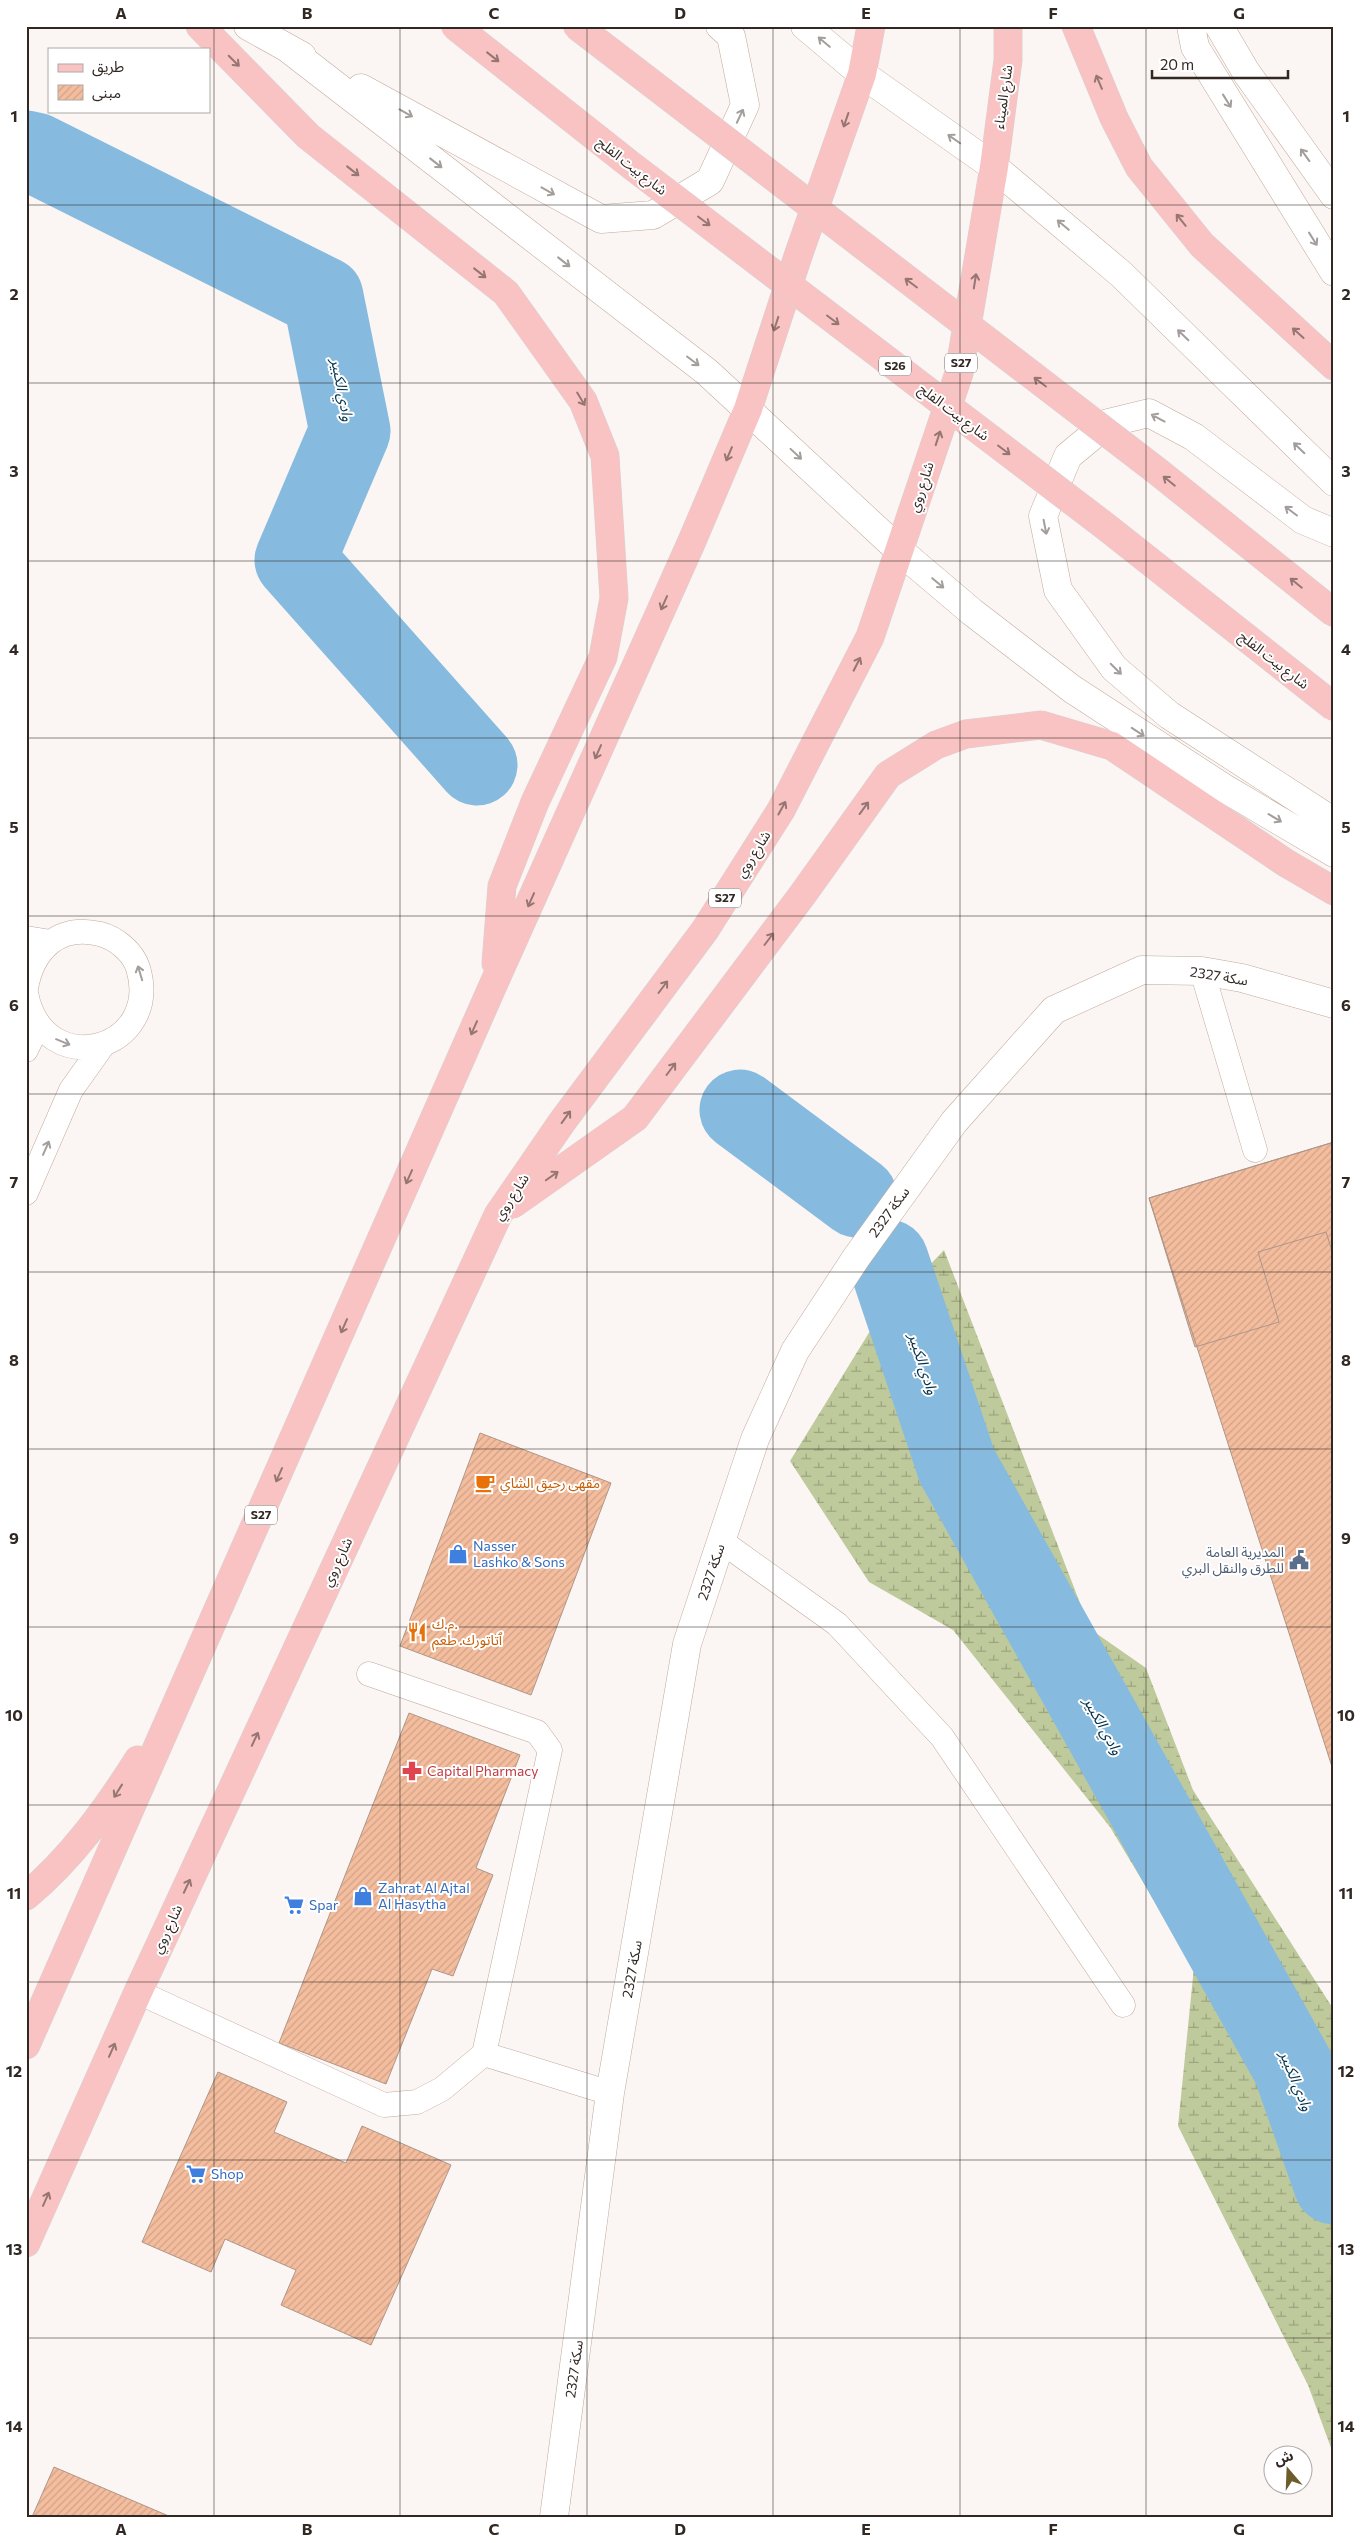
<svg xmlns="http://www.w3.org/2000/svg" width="1360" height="2543" viewBox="0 0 1360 2543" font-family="Commissioner,'Noto Sans Arabic',sans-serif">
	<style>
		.wetland { fill: url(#wetland-marsh) }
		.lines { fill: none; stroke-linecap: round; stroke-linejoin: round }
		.river { stroke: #86bbdf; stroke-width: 81 }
		.building { fill: url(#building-hatch); stroke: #ae9688 }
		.service-casing { stroke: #c3a99c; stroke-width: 25 }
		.minor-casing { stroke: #c3a99c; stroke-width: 29 }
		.tertiary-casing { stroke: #c3a99c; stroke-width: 29 }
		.primary-casing { stroke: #d6d4d3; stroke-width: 29 }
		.service { stroke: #fff; stroke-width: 24 }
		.minor { stroke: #fff; stroke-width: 28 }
		.tertiary { stroke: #fff; stroke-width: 28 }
		.primary { stroke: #f9c3c3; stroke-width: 28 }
		.primary-bridge-casing { stroke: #d6d4d3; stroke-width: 29; stroke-linecap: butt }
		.primary-bridge { stroke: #f9c3c3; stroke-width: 28 }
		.oneway { stroke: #a39e9c }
		.oneway2 { stroke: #967673 }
		.grid { fill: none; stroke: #322823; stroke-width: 1; stroke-opacity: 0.55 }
		.labels { text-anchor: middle; stroke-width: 4; stroke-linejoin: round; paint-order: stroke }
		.shield { fill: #fff; stroke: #706865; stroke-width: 1 }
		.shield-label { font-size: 12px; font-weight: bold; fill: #322823 }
		.street-label { font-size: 14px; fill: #322823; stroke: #fff }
		.food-label { font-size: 14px; fill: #c56008; stroke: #fff; text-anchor: start }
		.shop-label { font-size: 14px; fill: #366cbe; stroke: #fff; text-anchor: start }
		.service-label { font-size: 14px; fill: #4e5e75; stroke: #fff; text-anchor: end }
		.health-label { font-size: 14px; fill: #be3a42; stroke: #fff; text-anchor: start }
		.water-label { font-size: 15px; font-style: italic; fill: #05334b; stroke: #fff }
		.neatline { fill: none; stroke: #322823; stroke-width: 2 }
		.grid-label { font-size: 16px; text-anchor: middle; font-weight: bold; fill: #322823 }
	</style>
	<defs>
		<pattern id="wetland-marsh" width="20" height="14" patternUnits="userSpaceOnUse" patternTransform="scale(1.25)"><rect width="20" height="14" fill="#beca9b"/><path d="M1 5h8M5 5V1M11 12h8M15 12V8" fill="none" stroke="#9ba47e"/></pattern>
		<pattern id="building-hatch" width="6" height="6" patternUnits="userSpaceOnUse" patternTransform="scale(1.25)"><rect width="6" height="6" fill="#f4bd9e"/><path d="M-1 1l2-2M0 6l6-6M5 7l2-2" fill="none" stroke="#d2a288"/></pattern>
	</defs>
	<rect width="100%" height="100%" fill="#fbf6f3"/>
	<path class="wetland" d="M944 1250 1090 1629 1146 1668 1193 1790 1334 2010V2456L1308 2385 1178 2126 1194 1967 1110 1827 953 1630 869 1582 790 1461 875 1323Z"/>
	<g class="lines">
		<path class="river" d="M26 151 35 153 323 297 350 431 295 560 477 765
			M740 1110 857 1197
			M888 1260 957 1466 1293 2067 1334 2184"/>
	</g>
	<path class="building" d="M1334 1142V1257L1326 1232 1258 1252 1279 1322 1195 1347 1149 1198Z
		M1334 1142V1773L1149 1198Z
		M480 1433 611 1483 531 1695 400 1646Z
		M409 1713 520 1755 476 1868 493 1875 453 1976 432 1969 386 2084 279 2043Z
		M218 2072 287 2102 274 2132 346 2163 362 2126 451 2165 371 2345 281 2305 296 2270 225 2239 211 2272 142 2242Z
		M54 2467 171 2517H32Z"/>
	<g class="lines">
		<defs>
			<path id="service" d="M26 938 51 942
				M1202 971 1255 1150
				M26 988C33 949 59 924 100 934 116 938 133 952 138 968 163 1051 43 1083 26 993
				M26 1050 38 1025
				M26 1193 71 1090 103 1045
				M721 1541 837 1624 942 1737 1123 2005
				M369 1674 537 1732 550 1750 484 2054 610 2093
				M138 1992 384 2105 417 2102 442 2089 484 2054"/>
			<path id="minor" d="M1191 26 1195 47 1334 272
				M1219 26 1246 72 1334 195
				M554 2517 610 2093 687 1644 755 1439 795 1351 856 1258 954 1122 1054 1010 1142 970 1202 971 1242 978 1334 1004"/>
			<path id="tertiary" d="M248 26 302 56
				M805 26 862 74 994 167 1121 274 1334 482
				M286 47 707 372 900 551 972 612 1072 689 1224 788 1334 853
				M361 88 601 219 653 215 710 181 745 105 731 36 720 26
				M1334 533 1303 520 1194 437 1149 413 1108 423 1068 456 1043 516 1058 590 1114 668 1169 715 1334 822"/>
			<path id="primary" d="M200 26 308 136 506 293 583 401 605 456 614 598 603 657 535 802 502 886 496 963
				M1076 26 1114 118 1139 167 1202 245 1334 366
				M513 1204 635 1118 803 894 888 775 936 745 966 734 1041 725 1112 746 1286 863 1334 891
				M26 1896C71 1859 107 1809 138 1760
				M26 2045 494 983 692 541 748 409 798 256 862 74 871 26
				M26 2243 138 1992 498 1215 562 1122 705 930 781 810 870 637 959 373 994 167 1008 60V26"/>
		</defs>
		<use href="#service" class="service-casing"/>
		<use href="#minor" class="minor-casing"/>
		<use href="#tertiary" class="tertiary-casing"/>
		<use href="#primary" class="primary-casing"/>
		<use href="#service" class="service"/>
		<use href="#minor" class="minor"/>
		<use href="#tertiary" class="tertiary"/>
		<use href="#primary" class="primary"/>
		<defs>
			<path id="primary-bridge" d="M455 26 632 166 1105 526 1334 707
				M577 26 1157 471 1334 613"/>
		</defs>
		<use href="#primary-bridge" class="primary-bridge-casing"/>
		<use href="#primary-bridge" class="primary-bridge"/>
	</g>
	<defs><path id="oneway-shaft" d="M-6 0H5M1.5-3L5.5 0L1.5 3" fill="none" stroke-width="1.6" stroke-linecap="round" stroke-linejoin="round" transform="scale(1.25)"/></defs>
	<g class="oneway">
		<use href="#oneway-shaft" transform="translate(824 42) rotate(-140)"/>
		<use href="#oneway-shaft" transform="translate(1227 101) rotate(58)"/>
		<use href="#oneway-shaft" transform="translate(406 113) rotate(29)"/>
		<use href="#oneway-shaft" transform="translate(740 116) rotate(-65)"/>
		<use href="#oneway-shaft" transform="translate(954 139) rotate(-145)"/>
		<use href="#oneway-shaft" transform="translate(1305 155) rotate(-126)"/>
		<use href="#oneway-shaft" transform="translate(436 163) rotate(38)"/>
		<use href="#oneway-shaft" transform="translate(548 191) rotate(29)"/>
		<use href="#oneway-shaft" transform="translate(1063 225) rotate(-140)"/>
		<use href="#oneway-shaft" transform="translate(1313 239) rotate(58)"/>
		<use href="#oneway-shaft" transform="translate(564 262) rotate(38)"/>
		<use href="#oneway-shaft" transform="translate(1183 335) rotate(-136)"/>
		<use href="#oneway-shaft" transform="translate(693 361) rotate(37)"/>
		<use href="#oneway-shaft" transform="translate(1158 418) rotate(-152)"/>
		<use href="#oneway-shaft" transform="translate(1299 448) rotate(-136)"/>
		<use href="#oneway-shaft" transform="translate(796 454) rotate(43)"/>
		<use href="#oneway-shaft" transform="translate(1291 511) rotate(-143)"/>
		<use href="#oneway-shaft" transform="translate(1045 527) rotate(79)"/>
		<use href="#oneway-shaft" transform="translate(938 583) rotate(40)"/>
		<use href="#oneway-shaft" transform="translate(1116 669) rotate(45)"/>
		<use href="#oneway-shaft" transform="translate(1138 732) rotate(33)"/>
		<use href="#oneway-shaft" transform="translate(1275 818) rotate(31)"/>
		<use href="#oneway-shaft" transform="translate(140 973) rotate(-107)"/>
		<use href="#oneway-shaft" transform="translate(63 1042) rotate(22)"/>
		<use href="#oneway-shaft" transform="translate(46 1148) rotate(-66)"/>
	</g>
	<g class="oneway2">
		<use href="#oneway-shaft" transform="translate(493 57) rotate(38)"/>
		<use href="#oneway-shaft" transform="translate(234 61) rotate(45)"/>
		<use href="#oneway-shaft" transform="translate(1099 82) rotate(-113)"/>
		<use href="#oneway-shaft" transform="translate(846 120) rotate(109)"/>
		<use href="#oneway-shaft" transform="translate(353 171) rotate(38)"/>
		<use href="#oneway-shaft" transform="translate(1181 220) rotate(-129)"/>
		<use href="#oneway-shaft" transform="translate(704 221) rotate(37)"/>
		<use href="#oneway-shaft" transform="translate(480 273) rotate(38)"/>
		<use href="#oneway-shaft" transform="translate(975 281) rotate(-81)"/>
		<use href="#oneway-shaft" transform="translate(911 283) rotate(-143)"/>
		<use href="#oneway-shaft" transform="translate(833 320) rotate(37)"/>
		<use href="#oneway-shaft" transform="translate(776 324) rotate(108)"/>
		<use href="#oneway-shaft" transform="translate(1298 333) rotate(-138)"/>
		<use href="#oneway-shaft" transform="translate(1040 382) rotate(-143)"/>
		<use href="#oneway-shaft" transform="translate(581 399) rotate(59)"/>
		<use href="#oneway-shaft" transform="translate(938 438) rotate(-72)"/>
		<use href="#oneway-shaft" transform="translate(1004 450) rotate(37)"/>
		<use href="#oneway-shaft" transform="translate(729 454) rotate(113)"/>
		<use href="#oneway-shaft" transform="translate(1169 481) rotate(-141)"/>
		<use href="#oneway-shaft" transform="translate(1296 583) rotate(-141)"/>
		<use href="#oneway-shaft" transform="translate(664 603) rotate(114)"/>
		<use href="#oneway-shaft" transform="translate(857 664) rotate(-63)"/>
		<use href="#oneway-shaft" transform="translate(598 752) rotate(114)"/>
		<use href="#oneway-shaft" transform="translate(782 808) rotate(-61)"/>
		<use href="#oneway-shaft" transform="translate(864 808) rotate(-54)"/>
		<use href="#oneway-shaft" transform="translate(531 900) rotate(114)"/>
		<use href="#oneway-shaft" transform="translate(769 939) rotate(-53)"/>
		<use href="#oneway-shaft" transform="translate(663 987) rotate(-53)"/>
		<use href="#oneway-shaft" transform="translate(474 1028) rotate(114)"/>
		<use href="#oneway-shaft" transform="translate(671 1069) rotate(-53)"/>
		<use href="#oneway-shaft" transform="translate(566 1117) rotate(-54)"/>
		<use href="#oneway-shaft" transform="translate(552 1176) rotate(-35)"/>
		<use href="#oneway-shaft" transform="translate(409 1177) rotate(114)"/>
		<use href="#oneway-shaft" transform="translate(344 1326) rotate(114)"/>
		<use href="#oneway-shaft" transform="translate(279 1475) rotate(114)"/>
		<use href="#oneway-shaft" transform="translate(255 1739) rotate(-65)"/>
		<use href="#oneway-shaft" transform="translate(118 1791) rotate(122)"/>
		<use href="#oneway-shaft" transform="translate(187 1886) rotate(-65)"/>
		<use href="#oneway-shaft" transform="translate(112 2050) rotate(-66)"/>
		<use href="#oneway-shaft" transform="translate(46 2199) rotate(-66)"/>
	</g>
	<path class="grid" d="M214 26V2517M400 26V2517M587 26V2517M773 26V2517M960 26V2517M1146 26V2517M26 205H1334M26 383H1334M26 561H1334M26 738H1334M26 916H1334M26 1094H1334M26 1272H1334M26 1449H1334M26 1627H1334M26 1805H1334M26 1982H1334M26 2160H1334M26 2338H1334"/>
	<defs>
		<symbol id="cafe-bare" viewBox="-9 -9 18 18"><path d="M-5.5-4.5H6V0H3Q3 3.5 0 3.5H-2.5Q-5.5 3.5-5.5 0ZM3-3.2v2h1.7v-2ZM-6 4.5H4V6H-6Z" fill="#e8710a" stroke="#fff" stroke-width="2.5" paint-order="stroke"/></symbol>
		<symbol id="shop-bare" viewBox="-9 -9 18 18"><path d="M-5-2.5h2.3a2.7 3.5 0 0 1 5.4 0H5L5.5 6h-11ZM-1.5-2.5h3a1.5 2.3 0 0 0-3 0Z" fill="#3f7fe0" stroke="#fff" stroke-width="2.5" paint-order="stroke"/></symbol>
		<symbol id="civic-bare" viewBox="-9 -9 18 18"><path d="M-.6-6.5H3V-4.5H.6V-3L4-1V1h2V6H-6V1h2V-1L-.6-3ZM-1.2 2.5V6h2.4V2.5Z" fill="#5c6f8a" stroke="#fff" stroke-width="2.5" paint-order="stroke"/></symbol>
		<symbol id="restaurant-bare" viewBox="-9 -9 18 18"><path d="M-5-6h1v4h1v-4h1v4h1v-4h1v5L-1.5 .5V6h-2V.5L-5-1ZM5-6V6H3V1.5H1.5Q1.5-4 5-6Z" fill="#e8710a" stroke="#fff" stroke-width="2.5" paint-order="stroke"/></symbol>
		<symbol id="pharmacy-bare" viewBox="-9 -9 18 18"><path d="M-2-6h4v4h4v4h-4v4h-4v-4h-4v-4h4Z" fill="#e0444e" stroke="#fff" stroke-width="2.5" paint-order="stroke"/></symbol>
		<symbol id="supermarket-bare" viewBox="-9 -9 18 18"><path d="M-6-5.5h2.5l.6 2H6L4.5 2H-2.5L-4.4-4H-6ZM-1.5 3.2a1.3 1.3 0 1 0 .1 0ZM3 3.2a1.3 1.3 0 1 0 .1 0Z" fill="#3f7fe0" stroke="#fff" stroke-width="2.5" paint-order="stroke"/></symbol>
	</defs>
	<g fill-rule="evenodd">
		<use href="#cafe-bare" x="471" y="1469" width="28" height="28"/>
		<use href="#shop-bare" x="444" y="1540" width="28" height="28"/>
		<use href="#civic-bare" x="1285" y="1546" width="28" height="28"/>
		<use href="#restaurant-bare" x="403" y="1618" width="28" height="28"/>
		<use href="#pharmacy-bare" x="398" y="1757" width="28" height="28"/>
		<use href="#shop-bare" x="349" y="1882" width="28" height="28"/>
		<use href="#supermarket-bare" x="280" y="1891" width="28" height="28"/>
		<use href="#supermarket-bare" x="182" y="2160" width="28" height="28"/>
	</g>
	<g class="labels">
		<g class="shield">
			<rect x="945" y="353.5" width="32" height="19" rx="4"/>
			<rect x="879" y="356.5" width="32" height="19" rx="4"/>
			<rect x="709" y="888.5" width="32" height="19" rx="4"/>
			<rect x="245" y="1505.5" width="32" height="19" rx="4"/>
		</g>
		<g class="shield-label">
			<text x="961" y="367">S27</text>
			<text x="895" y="370">S26</text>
			<text x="725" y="902">S27</text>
			<text x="261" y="1519">S27</text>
		</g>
		<g class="street-label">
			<text transform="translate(1003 97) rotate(-82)" y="5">شارع الميناء</text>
			<text transform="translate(632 166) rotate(38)" y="5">شارع بيت الفلج</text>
			<text transform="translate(954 412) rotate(37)" y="5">شارع بيت الفلج</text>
			<text transform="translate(921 487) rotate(-72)" y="5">شارع روي</text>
			<text transform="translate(1274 660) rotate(38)" y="5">شارع بيت الفلج</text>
			<text transform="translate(753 854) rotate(-58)" y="5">شارع روي</text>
			<text transform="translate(1219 976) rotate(9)" y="5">سكة 2327</text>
			<text transform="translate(511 1197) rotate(-57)" y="5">شارع روي</text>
			<text transform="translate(889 1212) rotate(-54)" y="5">سكة 2327</text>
			<text transform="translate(337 1562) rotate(-65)" y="5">شارع روي</text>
			<text transform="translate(711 1572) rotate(-72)" y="5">سكة 2327</text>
			<text transform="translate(167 1929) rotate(-65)" y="5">شارع روي</text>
			<text transform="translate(632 1969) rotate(-80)" y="5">سكة 2327</text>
			<text transform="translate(574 2369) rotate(-82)" y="5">سكة 2327</text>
		</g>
		<g class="food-label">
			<text x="500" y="1488">مقهى رحيق الشاي</text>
			<text x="432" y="1629">م.ك.<tspan x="432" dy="16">ٱتاتورك. طعم</tspan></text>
		</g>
		<g class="shop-label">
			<text x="473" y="1551">Nasser<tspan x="473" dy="16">Lashko &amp; Sons</tspan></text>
			<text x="378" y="1893">Zahrat Al Ajtal<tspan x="378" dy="16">Al Hasytha</tspan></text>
			<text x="309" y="1910">Spar</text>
			<text x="211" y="2179">Shop</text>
		</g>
		<g class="service-label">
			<text x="1284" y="1557">المديرية العامة<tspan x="1284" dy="16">للطرق والنقل البري</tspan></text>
		</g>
		<g class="health-label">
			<text x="427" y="1776">Capital Pharmacy</text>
		</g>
		<g class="water-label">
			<text transform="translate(342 390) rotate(79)" y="5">وادي الكبير</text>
			<text transform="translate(923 1364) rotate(72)" y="5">وادي الكبير</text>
			<text transform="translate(1103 1726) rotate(61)" y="5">وادي الكبير</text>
			<text transform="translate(1296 2081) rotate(68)" y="5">وادي الكبير</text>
		</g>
	</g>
	<rect width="1360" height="2543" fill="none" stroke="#ffffff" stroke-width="55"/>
	<rect x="48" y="48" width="162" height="65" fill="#ffffff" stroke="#ada9a7"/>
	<rect x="58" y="64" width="25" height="8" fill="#f9c3c3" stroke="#ada9a7"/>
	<text x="92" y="72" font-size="15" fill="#322823">طريق</text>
	<rect x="58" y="85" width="25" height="15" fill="url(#building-hatch)" stroke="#ada9a7"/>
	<text x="92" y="98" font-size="15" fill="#322823">مبنى</text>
	<g transform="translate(1288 2470) rotate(341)"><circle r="24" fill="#ffffff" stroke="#ada9a7"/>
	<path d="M0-4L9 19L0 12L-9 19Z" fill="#6c5d2b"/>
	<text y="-8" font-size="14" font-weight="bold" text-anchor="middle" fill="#322823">ش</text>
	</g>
	<path d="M1152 70v8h136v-8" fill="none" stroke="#322823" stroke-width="2.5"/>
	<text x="1160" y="70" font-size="15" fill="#322823" stroke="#ffffff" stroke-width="4" paint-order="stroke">20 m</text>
	<rect x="28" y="28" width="1304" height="2488" class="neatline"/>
	<g class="grid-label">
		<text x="121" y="19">A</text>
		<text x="307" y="19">B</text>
		<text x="494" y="19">C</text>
		<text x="680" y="19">D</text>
		<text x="866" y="19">E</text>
		<text x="1053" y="19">F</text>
		<text x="1239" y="19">G</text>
		<text x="14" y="122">1</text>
		<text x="1346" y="122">1</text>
		<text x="14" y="300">2</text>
		<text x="1346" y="300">2</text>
		<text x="14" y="477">3</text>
		<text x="1346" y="477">3</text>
		<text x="14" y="655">4</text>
		<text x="1346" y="655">4</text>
		<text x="14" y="833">5</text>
		<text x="1346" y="833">5</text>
		<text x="14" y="1011">6</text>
		<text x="1346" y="1011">6</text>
		<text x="14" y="1188">7</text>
		<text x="1346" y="1188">7</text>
		<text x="14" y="1366">8</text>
		<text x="1346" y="1366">8</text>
		<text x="14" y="1544">9</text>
		<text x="1346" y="1544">9</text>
		<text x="14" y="1721">10</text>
		<text x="1346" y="1721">10</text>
		<text x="14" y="1899">11</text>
		<text x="1346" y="1899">11</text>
		<text x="14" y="2077">12</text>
		<text x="1346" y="2077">12</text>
		<text x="14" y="2255">13</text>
		<text x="1346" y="2255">13</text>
		<text x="14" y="2432">14</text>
		<text x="1346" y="2432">14</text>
		<text x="121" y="2535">A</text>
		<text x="307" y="2535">B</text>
		<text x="494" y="2535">C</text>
		<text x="680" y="2535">D</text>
		<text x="866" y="2535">E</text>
		<text x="1053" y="2535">F</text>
		<text x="1239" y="2535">G</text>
	</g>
</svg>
